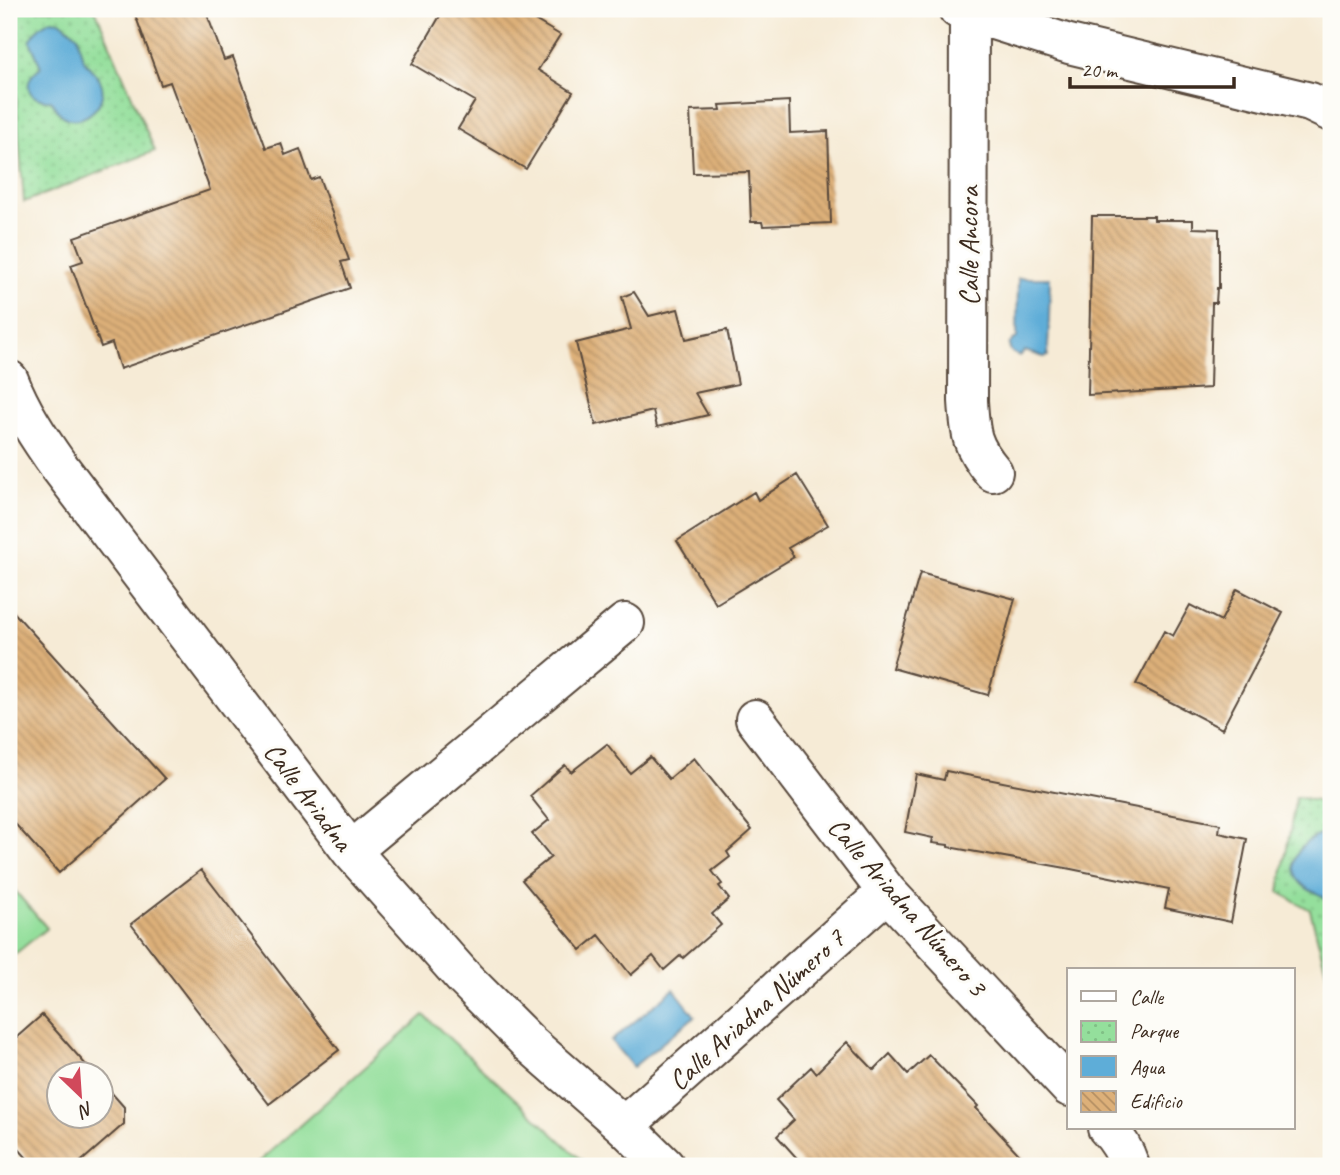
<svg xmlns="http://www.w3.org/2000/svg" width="1340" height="1175" viewBox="0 0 1340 1175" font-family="Caveat,sans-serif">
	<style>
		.park { fill: url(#park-dots); stroke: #68845d; stroke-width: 2 }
		.garden { fill: #94df9c; stroke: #68845d; stroke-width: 2 }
		.water { fill: #5eadd8; stroke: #4c6c7b; stroke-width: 2 }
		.building { fill: url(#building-back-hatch) }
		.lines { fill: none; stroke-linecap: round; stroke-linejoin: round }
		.minor-casing { stroke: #57473a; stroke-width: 42 }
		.minor { stroke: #fff; stroke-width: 38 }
		.labels { text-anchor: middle; stroke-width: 6; stroke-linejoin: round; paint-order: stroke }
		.street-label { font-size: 28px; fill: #3b2a1e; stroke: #fdfcf7 }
	</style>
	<defs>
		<pattern id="park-dots" width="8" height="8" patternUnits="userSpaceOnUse" patternTransform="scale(1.75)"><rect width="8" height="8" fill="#94df9c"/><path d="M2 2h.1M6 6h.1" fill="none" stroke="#80c086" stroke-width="1.8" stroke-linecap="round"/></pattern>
		<pattern id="building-back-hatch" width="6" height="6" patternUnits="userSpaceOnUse" patternTransform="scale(1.75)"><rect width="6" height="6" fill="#ddb079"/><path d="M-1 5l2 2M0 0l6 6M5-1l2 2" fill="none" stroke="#b48f63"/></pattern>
	</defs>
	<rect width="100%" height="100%" fill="#fdfcf7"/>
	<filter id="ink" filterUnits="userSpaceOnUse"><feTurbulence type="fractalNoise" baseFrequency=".0143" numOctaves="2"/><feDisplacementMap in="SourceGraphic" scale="14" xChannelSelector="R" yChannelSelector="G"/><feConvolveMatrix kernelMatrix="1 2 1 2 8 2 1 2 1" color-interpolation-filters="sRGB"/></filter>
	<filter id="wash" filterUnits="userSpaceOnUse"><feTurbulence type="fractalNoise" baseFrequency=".00686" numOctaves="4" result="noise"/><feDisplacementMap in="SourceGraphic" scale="28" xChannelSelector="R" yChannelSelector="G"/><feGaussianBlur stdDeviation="1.57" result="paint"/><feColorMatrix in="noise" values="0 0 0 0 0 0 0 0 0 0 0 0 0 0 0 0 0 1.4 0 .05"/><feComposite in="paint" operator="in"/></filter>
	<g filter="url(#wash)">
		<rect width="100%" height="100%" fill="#f6ebd6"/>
		<path class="park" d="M9 9H95L155 151 24 202Z
			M1296 797 1331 804V990L1310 910 1279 892Z"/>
		<path class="garden" d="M9 884 47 928 9 959Z
			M424 1015 588 1166H254Z"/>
		<path class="water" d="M52 20 60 21 78 36C79 43 80 51 83 58 89 71 106 78 102 95 100 109 84 122 70 119 60 117 55 107 51 100 27 102 20 81 41 67L30 41C37 30 39 25 52 20Z
			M1018 278H1050L1048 356 1044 357 1025 351 1020 356C1013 354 1010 352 1009 345L1013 340 1017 338Z
			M1322 834 1331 835V912C1323 886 1314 899 1300 882 1284 862 1303 840 1322 834Z
			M674 989 695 1016 633 1067 611 1041Z"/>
		<g id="blocks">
			<path class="building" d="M133 9H205L224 60 233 57 266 148 281 143 285 155 300 149 311 180 319 177 349 260 341 262 350 288 120 369 112 343 101 347 71 265 83 261 74 237 210 190 170 82 161 85Z
				M444 9H516L560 35 538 70 573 92 526 169 458 129 475 101 412 64Z
				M789 101 790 133 828 131 831 223 763 226 762 222H751L749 172 693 173 690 111 721 110 720 105Z
				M1092 216H1154V220H1193V228L1219 229V288H1217L1216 303H1212L1210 388 1088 395Z
				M634 292 649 316 678 309 686 339 727 330 738 384 695 393 708 415 657 427 653 411 596 425 576 343 631 329 622 297Z
				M797 475 828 525 788 548 794 557 716 604 677 541 754 492 758 500Z
				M920 573 1015 599 988 695 892 668Z
				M1237 589 1283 613 1222 729 1136 684 1164 631 1173 636 1190 605 1221 621Z
				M9 607 165 779 59 873 9 817Z
				M607 744 630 773 650 757 669 779 694 758 752 830 727 852 730 857 712 871 722 884 719 886 729 899 712 914 721 925 683 958 681 955 664 970 653 956 631 975 599 935 581 950 522 880 551 857 532 834 549 820 530 796 565 765 571 772Z
				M946 771 1220 824 1219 833 1247 839 1231 922 1165 908 1169 889 1066 868 948 847V845L932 843 933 838 905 832 916 774 944 780Z
				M201 870 339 1050 269 1104 131 924Z
				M42 1015 94 1074H60V1116H102V1082L124 1107V1124L76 1166H34L9 1138V1044Z
				M847 1042 874 1070 890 1054 908 1074 929 1055 978 1106 976 1108 1030 1166H804L777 1136 794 1120 776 1100 811 1067 816 1073Z"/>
		</g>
	</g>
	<g filter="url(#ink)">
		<use href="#blocks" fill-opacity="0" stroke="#57473a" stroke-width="2"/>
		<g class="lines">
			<defs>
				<path id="minor" d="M958 9 1069 44 1310 102 1331 112
					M969 9 968 401C970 434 971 446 993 472
					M9 380C21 411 39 438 58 465L351 851 465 979 530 1044 624 1126 665 1166
					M755 719 887 892 1069 1087
					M351 851 625 623
					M624 1126 887 892
					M1107 1128C1118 1139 1125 1151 1130 1166"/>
			</defs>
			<use href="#minor" class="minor-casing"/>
			<use href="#minor" class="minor"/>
		</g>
	</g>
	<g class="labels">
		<g class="street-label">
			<text transform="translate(968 246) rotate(-90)" y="10">Calle Ancora</text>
			<text transform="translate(309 796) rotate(53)" y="10">Calle Ariadna</text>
			<text transform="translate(908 906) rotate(49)" y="10">Calle Ariadna Número 3</text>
			<text transform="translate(756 1009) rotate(-42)" y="10">Calle Ariadna Número 7</text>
		</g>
	</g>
	<rect width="1340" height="1175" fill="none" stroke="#fdfcf7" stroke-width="35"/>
	<rect x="1067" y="968" width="228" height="161" fill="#fdfcf7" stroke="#afa8a0" stroke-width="2"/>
	<rect x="1081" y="991" width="35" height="10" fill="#ffffff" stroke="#afa8a0" stroke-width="2"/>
	<text x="1130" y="1004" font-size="21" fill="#3b2a1e">Calle</text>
	<rect x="1081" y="1021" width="35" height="21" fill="url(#park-dots)" stroke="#afa8a0" stroke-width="2"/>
	<text x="1130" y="1038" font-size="21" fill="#3b2a1e">Parque</text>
	<rect x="1081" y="1056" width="35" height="21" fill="#5eadd8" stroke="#afa8a0" stroke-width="2"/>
	<text x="1130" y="1074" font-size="21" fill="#3b2a1e">Agua</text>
	<rect x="1081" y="1091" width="35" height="21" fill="url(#building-back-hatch)" stroke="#afa8a0" stroke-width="2"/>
	<text x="1130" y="1108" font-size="21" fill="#3b2a1e">Edificio</text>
	<g transform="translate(80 1095) rotate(155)"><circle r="33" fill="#fdfcf7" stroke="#afa8a0" stroke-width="2"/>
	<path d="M0-5L12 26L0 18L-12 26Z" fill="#d1495b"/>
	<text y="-10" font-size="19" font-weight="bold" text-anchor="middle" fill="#3b2a1e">N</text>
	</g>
	<path d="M1070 77v10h164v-10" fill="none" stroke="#3b2a1e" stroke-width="3.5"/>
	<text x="1081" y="77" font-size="21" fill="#3b2a1e" stroke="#fdfcf7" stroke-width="5" paint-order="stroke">20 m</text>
</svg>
